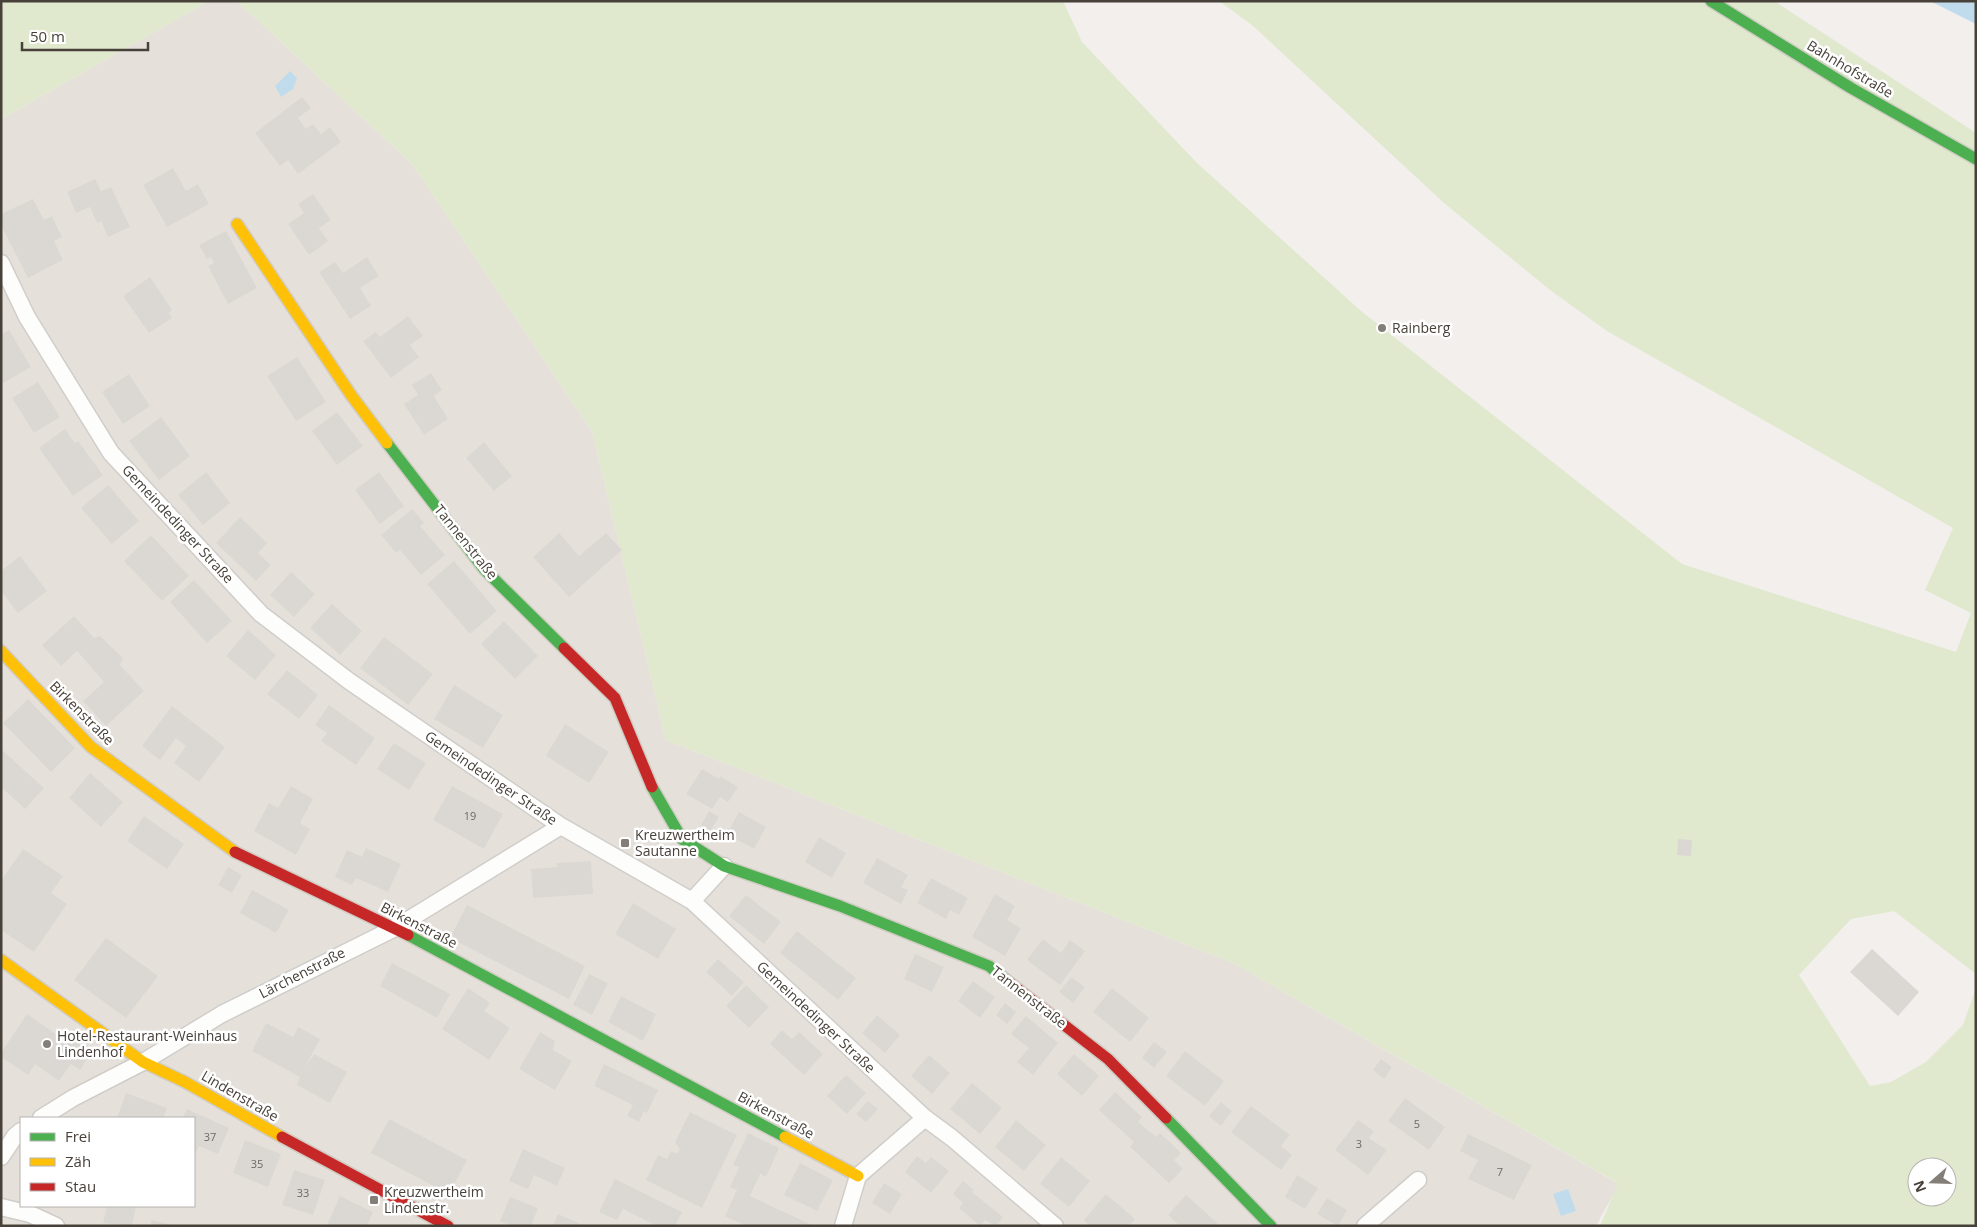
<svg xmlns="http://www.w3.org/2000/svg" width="1977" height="1227" viewBox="0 0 1977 1227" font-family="'Open Sans',sans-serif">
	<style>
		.residential { fill: #e5e1da; fill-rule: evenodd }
		.green { fill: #e0e9ce; fill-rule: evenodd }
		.water { fill: #c0dbeb }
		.building { fill: #dbd8d4 }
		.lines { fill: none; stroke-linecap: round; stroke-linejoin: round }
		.street-casing { stroke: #d0cdca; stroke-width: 19 }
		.fast-casing { stroke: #d0ccc4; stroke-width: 14 }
		.slow-casing { stroke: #d0ccc4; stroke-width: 14 }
		.jam-casing { stroke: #d0ccc4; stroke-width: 14 }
		.street { stroke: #fdfdfc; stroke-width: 16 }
		.fast { stroke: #4caf50; stroke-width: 11 }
		.slow { stroke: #ffc107; stroke-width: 11 }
		.jam { stroke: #c62828; stroke-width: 11 }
		.poi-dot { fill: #837e78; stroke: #fff; stroke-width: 2 }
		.labels { text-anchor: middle; stroke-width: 5; stroke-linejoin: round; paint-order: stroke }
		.number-label { font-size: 11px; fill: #6d6860 }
		.street-label { font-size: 14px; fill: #474139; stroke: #fff }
		.poi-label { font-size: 14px; fill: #474139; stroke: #fff; text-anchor: start }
	</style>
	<rect width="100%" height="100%" fill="#f2efec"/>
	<path class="residential" d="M209 1H237L412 164 592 431 666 740 1233 963 1619 1184 1596 1226H1V119ZM21 1118H194V1206H21Z"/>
	<path class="green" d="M1 1H209L1 119Z
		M237 1H1063L1082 42 1197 163 1361 311 1682 564 1956 652 1971 613 1925 590 1953 528 1607 331 1550 290 1444 203 1252 25 1219 1H1774L1976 133V974L1894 911 1851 919 1799 975 1870 1086 1891 1082 1926 1062 1963 1025 1976 988V1226H1600L1618 1183 1233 963 666 740 592 431 412 164ZM1917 1167H1947V1197H1917Z"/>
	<path class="water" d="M1930 1H1976V24Z
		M290 71 297 78 293 89 281 97 275 86Z
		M1568 1189 1576 1211 1561 1216 1553 1194Z"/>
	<path class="building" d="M302 97 311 108 298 118 306 129 313 124 321 134 330 127 341 142 298 174 288 160 280 166 255 133Z
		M173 168 186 191 198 184 209 204 167 227 143 185Z
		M95 179 101 191 111 187 130 227 108 237 101 221 97 223 90 207 76 213 67 192Z
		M313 194 331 220 319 228 328 241 309 255 288 224 304 213 298 204Z
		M33 199 44 220 52 216 62 237 54 241 63 260 28 278 1 225V214Z
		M226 231 257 288 228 304 208 266 214 263 211 257 207 259 199 245Z
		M367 257 379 276 360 288 371 306 350 319 319 272 335 262 343 273Z
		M150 277 172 310 169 313 172 318 149 333 123 296Z
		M408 316 423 336 410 345 419 357 391 378 363 341 376 332 380 337Z
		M9 330 31 367 3 383 1 380V335Z
		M297 357 326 402 296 421 267 376Z
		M431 373 442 390 434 396 448 419 424 435 404 404 418 395 412 385Z
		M129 374 150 406 123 424 102 392Z
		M38 382 60 417 34 433 12 398Z
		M337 412 363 446 337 465 312 431Z
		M161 417 190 456 159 480 129 441Z
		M65 429 75 443 78 441 103 475 73 496 39 448Z
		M484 442 512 476 494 491 466 458Z
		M206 472 230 503 203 525 178 495Z
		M379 472 404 506 380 524 355 490Z
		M108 485 139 521 112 544 81 508Z
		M412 509 424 523 420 526 445 555 421 575 400 550 396 553 381 535Z
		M240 517 267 543 258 553 271 565 256 581 216 543Z
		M559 533 579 556 606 533 622 550 569 597 533 557Z
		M151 535 189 576 162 601 124 561Z
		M20 556 47 591 18 613 1 591V571Z
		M454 561 497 611 470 634 427 584Z
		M291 572 315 594 294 617 270 595Z
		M194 580 232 621 207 643 170 602Z
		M332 604 362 631 340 655 310 628Z
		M74 616 94 638 100 636 123 658 120 665 144 691 106 726 83 701 104 682 77 651 61 666 42 645Z
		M504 621 538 656 515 679 481 644Z
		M248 630 276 655 255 680 226 656Z
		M384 637 433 674 408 705 360 668Z
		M287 670 318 695 299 719 267 694Z
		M454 685 503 715 483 748 434 719Z
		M28 699 75 748 51 772 3 723Z
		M329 705 375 738 356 765 321 741 327 733 315 725Z
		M172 706 225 747 199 782 174 763 186 746 176 738 160 760 142 746Z
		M565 724 609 752 589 783 546 756Z
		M394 743 426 763 409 790 377 769Z
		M1 749 44 788 25 809 1 787Z
		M702 769 719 779 720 776 738 787 728 802 720 797 712 809 686 794Z
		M90 773 123 802 101 827 69 798Z
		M291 786 313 799 300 823 310 829 296 855 254 831 269 803 278 808Z
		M452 786 503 814 484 849 433 820Z
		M709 811 719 817 710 831 701 825Z
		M739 812 766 827 754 849 727 834Z
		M144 816 184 844 167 869 127 841Z
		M819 837 846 853 832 878 805 862Z
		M1678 839 1692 840 1691 856 1677 855Z
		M366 848 401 864 388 892 356 878 352 885 335 877 347 850 362 857Z
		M23 849 63 876 51 893 67 904 34 952 1 930V881Z
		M877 858 908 875 901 887 908 890 901 904 863 883Z
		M591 861 593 894 533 898 531 869 557 867V863Z
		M228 867 242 875 232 893 218 885Z
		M931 878 968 898 959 915 950 910 946 919 917 903Z
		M252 890 289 910 276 933 240 913Z
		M995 894 1015 906 1007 920 1021 928 1005 956 972 937Z
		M746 895 781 922 764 944 729 916Z
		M633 903 676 929 658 959 615 934Z
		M467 905 585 966 569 999 450 938Z
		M797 931 856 978 838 1000 780 953Z
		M106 938 158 976 126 1018 74 980Z
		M1043 939 1061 953 1070 940 1085 951 1060 985 1027 960Z
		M1872 949 1919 992 1898 1016 1850 972Z
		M915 954 944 967 932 992 904 979Z
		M718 959 744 982 732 996 706 972Z
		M392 963 450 994 437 1018 380 986Z
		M589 974 608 983 592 1015 573 1005Z
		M1071 977 1085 987 1073 1003 1059 992Z
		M973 981 995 997 980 1018 958 1001Z
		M746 985 769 1007 749 1028 726 1006Z
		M468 988 490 1003 484 1011 510 1028 489 1060 442 1029Z
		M1112 988 1149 1018 1130 1042 1093 1012Z
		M621 996 656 1014 643 1041 608 1022Z
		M1005 1003 1016 1012 1007 1024 996 1015Z
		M27 1014 63 1039 68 1032 93 1049 80 1070 71 1064 59 1081 35 1064 28 1075 1 1057V1053Z
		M877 1015 900 1035 885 1053 862 1033Z
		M1026 1016 1058 1043 1033 1075 1017 1062 1029 1048 1011 1034Z
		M266 1023 293 1037 298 1027 320 1039 305 1067 314 1054 347 1072 330 1103 297 1085 300 1077 252 1051Z
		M782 1030 792 1039 799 1032 823 1054 804 1075 770 1044Z
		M540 1032 555 1041 553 1050 572 1061 555 1090 519 1069Z
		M1154 1042 1167 1052 1154 1068 1142 1058Z
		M1185 1051 1224 1081 1205 1106 1166 1076Z
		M1074 1054 1099 1076 1082 1096 1057 1074Z
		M929 1055 950 1073 932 1094 911 1076Z
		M1381 1059 1392 1067 1384 1079 1373 1070Z
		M604 1064 658 1090 647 1113 644 1111 639 1122 627 1116 633 1105 594 1086Z
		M846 1075 866 1093 847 1114 827 1096Z
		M972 1083 1002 1108 980 1134 950 1109Z
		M1115 1092 1142 1117 1138 1122 1156 1137 1160 1133 1181 1153 1174 1160 1183 1169 1169 1183 1130 1147 1134 1142 1099 1110Z
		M126 1093 167 1108 163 1118H117Z
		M1405 1098 1445 1127 1429 1150 1388 1121Z
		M868 1101 878 1109 866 1122 856 1114Z
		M1221 1102 1232 1111 1221 1126 1209 1116Z
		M1251 1106 1290 1135 1281 1146 1292 1155 1281 1170 1231 1132Z
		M187 1109 229 1128 218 1154 199 1146 196 1153 194 1152V1118H182Z
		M690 1112 737 1135 702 1208 646 1180 658 1155 667 1159 671 1151 677 1154 680 1149 675 1142Z
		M389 1119 467 1160 449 1194 371 1153Z
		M1016 1120 1046 1145 1024 1171 995 1147Z
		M1358 1120 1374 1131 1369 1138 1387 1150 1368 1175 1335 1150Z
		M748 1133 779 1148 766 1177 760 1174 750 1196 814 1226H746L725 1216 737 1190 730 1187 739 1167 733 1165Z
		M1468 1134 1532 1165 1514 1200 1468 1179 1478 1160 1460 1151Z
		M245 1140 281 1154 268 1187 233 1173Z
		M523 1149 565 1168 557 1186 534 1175 528 1189 509 1181Z
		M917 1156 926 1163 931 1157 949 1171 931 1193 905 1172Z
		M1061 1157 1090 1181 1069 1207 1040 1184Z
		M800 1163 833 1180 817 1211 784 1195Z
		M294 1170 325 1180 313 1215 282 1205Z
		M1297 1175 1318 1188 1305 1209 1285 1197Z
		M615 1179 682 1212 675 1226H657L623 1209 617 1220 599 1212Z
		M963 1181 974 1190 972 1192 1003 1217 996 1226 985 1220 980 1226 959 1208 963 1203 953 1194Z
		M884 1183 902 1194 890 1214 872 1203Z
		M1106 1194 1135 1219 1129 1226H1090L1084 1220Z
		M1186 1195 1214 1220 1220 1226H1180L1168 1215Z
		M340 1196 373 1212 367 1226 327 1225Z
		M510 1197 538 1208 531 1226H511L500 1221Z
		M1327 1198 1347 1210 1338 1226 1317 1214Z
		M107 1206H136L132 1226 103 1223Z
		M558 1214 585 1226H553Z
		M152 1220 172 1225V1226H150Z"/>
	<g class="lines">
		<defs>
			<path id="street" d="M1 263 27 317 111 453 261 614 349 681 561 826 692 901 925 1118 952 1138 1055 1226
				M692 901 724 866
				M41 1118 73 1098 143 1062 222 1014 395 928 561 826
				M1 1157 15 1136 21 1131
				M1 1207 30 1214 56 1226
				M843 1226 858 1176 925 1118
				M1365 1226 1418 1180"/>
			<path id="fast" d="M1711 1 1851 88 1976 159
				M387 443 484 569 564 648
				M652 787 682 839 724 866 840 906 989 966 1010 983
				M408 935 785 1137
				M1166 1118 1271 1226"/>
			<path id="slow" d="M237 224 351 395 387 443
				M1 651 91 747 235 852
				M1 960 143 1062 185 1082 282 1137
				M785 1137 858 1176"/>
			<path id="jam" d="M564 648 615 698 652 787
				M235 852 408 935
				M1010 983 1108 1059 1166 1118
				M282 1137 448 1226"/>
		</defs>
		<use href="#street" class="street-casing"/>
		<use href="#fast" class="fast-casing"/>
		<use href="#slow" class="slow-casing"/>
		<use href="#jam" class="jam-casing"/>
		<use href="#street" class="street"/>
		<use href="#fast" class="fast"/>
		<use href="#slow" class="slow"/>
		<use href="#jam" class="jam"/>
	</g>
	<g class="poi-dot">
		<circle cx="1382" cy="328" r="5"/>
		<rect x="620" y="838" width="10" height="10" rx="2.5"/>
		<circle cx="47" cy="1044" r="5"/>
		<rect x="369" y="1195" width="10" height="10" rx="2.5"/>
	</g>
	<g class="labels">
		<g class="number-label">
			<text x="470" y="820">19</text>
			<text x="1417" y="1128">5</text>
			<text x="210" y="1141">37</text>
			<text x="1359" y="1148">3</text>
			<text x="257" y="1168">35</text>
			<text x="1500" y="1176">7</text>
			<text x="303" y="1197">33</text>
		</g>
		<g class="street-label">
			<text transform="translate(1850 69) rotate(31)" y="5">Bahnhofstraße</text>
			<text transform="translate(178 524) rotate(47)" y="5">Gemeindedinger Straße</text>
			<text transform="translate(466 542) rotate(51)" y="5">Tannenstraße</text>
			<text transform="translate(82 713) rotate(45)" y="5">Birkenstraße</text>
			<text transform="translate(491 778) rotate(34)" y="5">Gemeindedinger Straße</text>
			<text transform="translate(419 925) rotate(27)" y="5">Birkenstraße</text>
			<text transform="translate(302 973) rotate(-27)" y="5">Lärchenstraße</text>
			<text transform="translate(1029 997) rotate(38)" y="5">Tannenstraße</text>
			<text transform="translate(816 1017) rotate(43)" y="5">Gemeindedinger Straße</text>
			<text transform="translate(240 1096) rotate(30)" y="5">Lindenstraße</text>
			<text transform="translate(776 1115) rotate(28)" y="5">Birkenstraße</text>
		</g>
		<g class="poi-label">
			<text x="1392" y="333">Rainberg</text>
			<text x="635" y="840">Kreuzwertheim<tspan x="635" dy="16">Sautanne</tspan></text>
			<text x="57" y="1041">Hotel-Restaurant-Weinhaus<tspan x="57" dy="16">Lindenhof</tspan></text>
			<text x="384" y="1197">Kreuzwertheim<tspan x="384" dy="16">Lindenstr.</tspan></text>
		</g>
	</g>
	<rect width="1977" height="1227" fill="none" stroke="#474139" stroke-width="5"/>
	<rect x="20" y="1117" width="175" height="90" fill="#ffffff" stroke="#b5b3b0"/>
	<rect x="30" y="1133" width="25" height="8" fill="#4caf50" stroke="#b5b3b0"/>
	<text x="65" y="1142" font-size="15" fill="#474139">Frei</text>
	<rect x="30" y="1158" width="25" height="8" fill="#ffc107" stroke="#b5b3b0"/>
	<text x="65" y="1167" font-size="15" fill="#474139">Zäh</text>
	<rect x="30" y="1183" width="25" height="8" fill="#c62828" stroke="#b5b3b0"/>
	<text x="65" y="1192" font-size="15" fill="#474139">Stau</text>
	<g transform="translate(1932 1182) rotate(250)"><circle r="24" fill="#ffffff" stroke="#b5b3b0"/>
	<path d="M0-4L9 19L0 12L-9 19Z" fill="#837e78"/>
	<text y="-8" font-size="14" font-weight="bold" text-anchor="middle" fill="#474139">N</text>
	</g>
	<path d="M22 42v8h126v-8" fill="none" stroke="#474139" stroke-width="2.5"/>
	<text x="30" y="42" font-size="15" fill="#474139" stroke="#ffffff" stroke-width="4" paint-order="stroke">50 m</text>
</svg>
